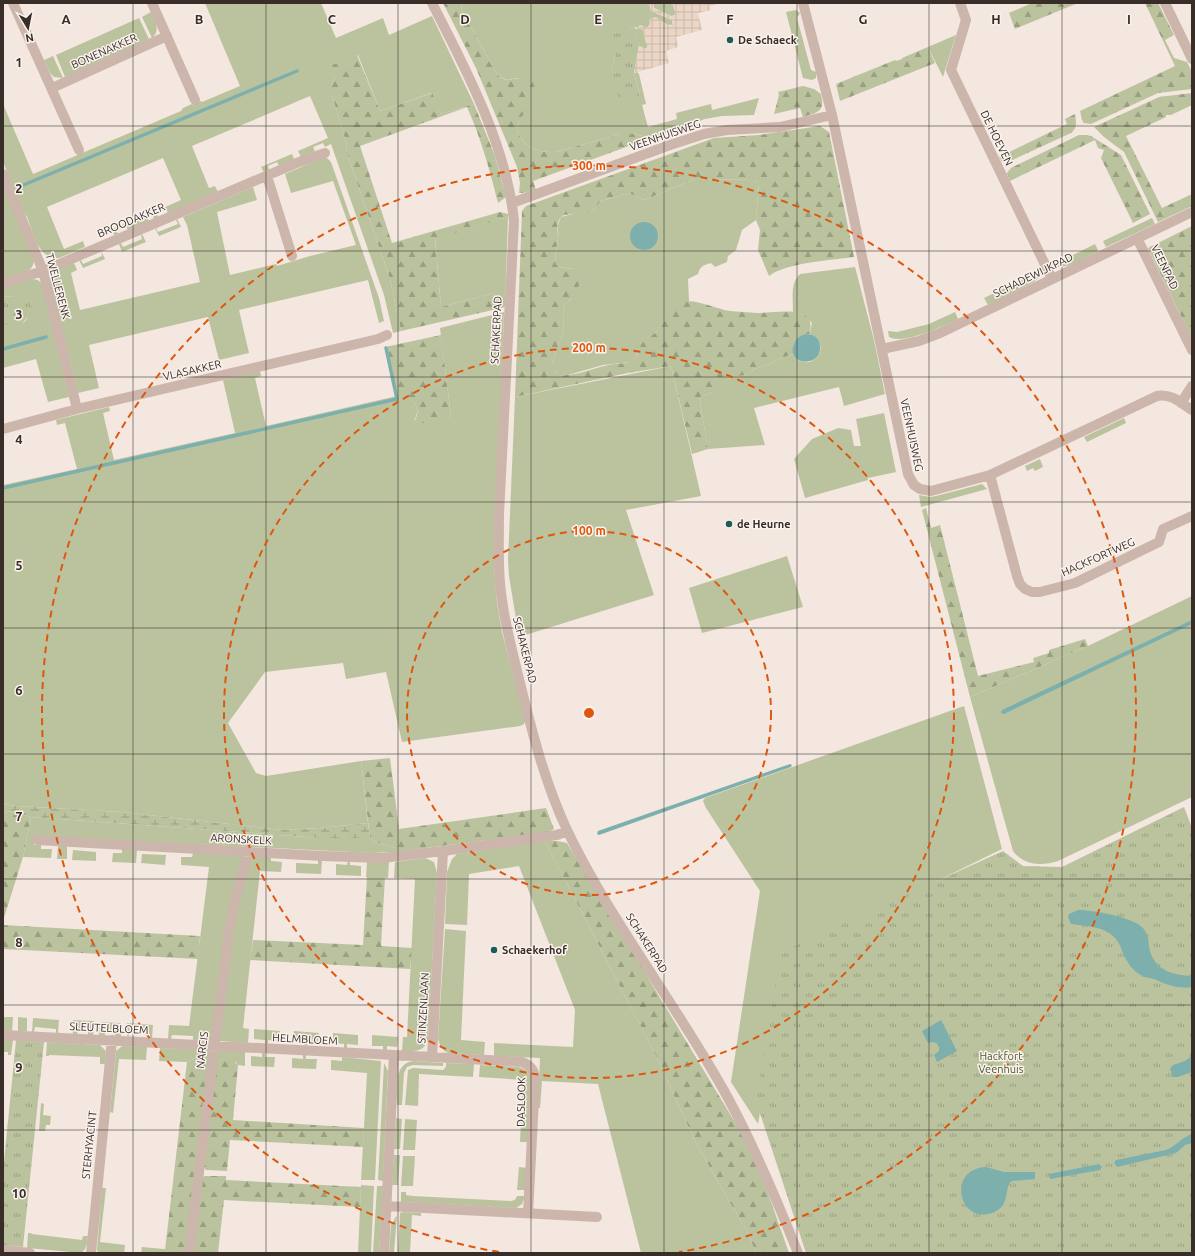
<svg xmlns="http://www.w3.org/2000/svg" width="1195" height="1256" viewBox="0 0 1195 1256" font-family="Ubuntu,sans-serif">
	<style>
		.green { fill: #bbc39e; fill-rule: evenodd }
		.forest { fill: url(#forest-firs) }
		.wetland { fill: url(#wetland-marsh) }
		.park { fill: url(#park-tufts) }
		.plaza { fill: url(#plaza-grid) }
		.water { fill: #7db0ac }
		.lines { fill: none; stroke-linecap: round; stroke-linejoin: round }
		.stream { stroke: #7db0ac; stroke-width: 3.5 }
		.minor { stroke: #ccb5aa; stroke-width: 10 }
		.grid { fill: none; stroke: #392d2a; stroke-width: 1; stroke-opacity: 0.55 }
		.ring { fill: none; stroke: #df570e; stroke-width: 2; stroke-dasharray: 7 5 }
		.poi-dot { fill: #1f5b57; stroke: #faf2ec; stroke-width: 1.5 }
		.labels { text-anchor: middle; stroke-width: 3; stroke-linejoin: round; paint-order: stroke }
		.poi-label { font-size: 11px; font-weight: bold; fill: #392d2a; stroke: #faf2ec; text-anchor: start }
		.street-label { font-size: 11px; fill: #392d2a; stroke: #faf2ec }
		.park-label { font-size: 11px; fill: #4e582d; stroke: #faf2ec }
		.grid-label { font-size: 13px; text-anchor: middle; font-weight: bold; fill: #392d2a; stroke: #faf2ec; stroke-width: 3; stroke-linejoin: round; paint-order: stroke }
		.centre { fill: #df570e; stroke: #faf2ec; stroke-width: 2 }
		.ring-label { font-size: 12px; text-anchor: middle; font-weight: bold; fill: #df570e; stroke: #faf2ec; stroke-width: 3; stroke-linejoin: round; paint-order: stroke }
	</style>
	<defs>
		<pattern id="forest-firs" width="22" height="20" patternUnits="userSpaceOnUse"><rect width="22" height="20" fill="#bbc39e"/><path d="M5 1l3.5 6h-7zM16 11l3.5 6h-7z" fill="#999f81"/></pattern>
		<pattern id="wetland-marsh" width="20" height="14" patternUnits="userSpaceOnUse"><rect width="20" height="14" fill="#bbc39e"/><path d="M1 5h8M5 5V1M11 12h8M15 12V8" fill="none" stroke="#999f81"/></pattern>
		<pattern id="park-tufts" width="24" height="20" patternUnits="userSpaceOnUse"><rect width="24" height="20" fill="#bbc39e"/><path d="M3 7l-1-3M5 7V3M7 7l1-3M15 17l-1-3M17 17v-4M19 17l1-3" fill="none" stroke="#999f81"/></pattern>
		<pattern id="plaza-grid" width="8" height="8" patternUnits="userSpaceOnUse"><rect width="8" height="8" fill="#ebd6c6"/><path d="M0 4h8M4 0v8" fill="none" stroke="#cab8aa"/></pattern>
	</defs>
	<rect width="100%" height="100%" fill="#f3e7df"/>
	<path class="green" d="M205 3H321L336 38 383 18 389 35 432 16 474 104 441 114 431 93 380 111 358 55 335 76 332 86V95L346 142 347 153 390 279 401 331 393 333 384 295 331 144 325 147 323 143 313 147 315 151 301 157 298 151 328 138 310 96 192 146 209 188 215 186 218 192 168 213 166 209 157 213 158 217 154 219 152 213 181 200 163 158 47 207 64 249 83 241 85 247 59 258C38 260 33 232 27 217L24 213 3 162V104L33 174 181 111 183 108 192 104 193 105 201 101 202 102 240 86Z
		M461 3H649L651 11 672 20 673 25 650 24 647 28 640 25 638 28 635 27 629 28 615 56 611 70 640 96 634 73 637 72 639 74 646 104 642 105 648 127 677 119 676 113 711 104 712 110 759 98 754 115 722 116 705 119 648 139 643 136 633 134H621L556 152C538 153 522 148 517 128L521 116 532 99 519 78 507 80 498 76 462 11Z
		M653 3H669L673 5 676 15 671 16 654 8Z
		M796 10 800 13 797 18 811 70 816 72V78L812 80 803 78 786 12Z
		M151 12C155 22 161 30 152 38L142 17Z
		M139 18 149 39 65 77 56 55Z
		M640 28 643 30 646 43 648 44 646 49 639 46 635 29Z
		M956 35 943 77 928 47Z
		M53 56 63 78 54 77 50 73 44 60Z
		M292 154 294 159 279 166 277 162 268 166 269 170 264 172 261 167Z
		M322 158H327L331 162 379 298 384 321 379 323 368 280 239 310 249 353 219 360 208 317 89 345 99 388 78 393 50 281C52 269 64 267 74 263L77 270 71 273 80 310 200 282 187 225 183 217 253 187 257 200 217 212 230 275 276 264 277 266 310 256 356 245 333 181 291 193 285 174Z
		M695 179 754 180 759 183 756 220 742 230 736 250 728 256 727 262 715 267 711 263C704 265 700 266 698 274L688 279 689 301 681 303 675 308 657 331 642 344 636 357 631 362 603 365 568 375H559L553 370 552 364 564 329 563 310 565 304 573 298V269L560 267 556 264C554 255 557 248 558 239 559 229 556 227 561 217L577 213 591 212 601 201 629 193 644 200ZM658 233C658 245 650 252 638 249Z
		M3 185 34 259C34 275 15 276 3 279Z
		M146 215 149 221 128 230 126 226 116 230 118 234 114 235 112 229Z
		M508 217 505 307 497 309 494 293 441 307 435 238Z
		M1152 218 1155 224 1106 247 1103 241Z
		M177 219 181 227 159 236 155 228H156L158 232 178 224 176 220Z
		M142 234 146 242 122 252 119 244 121 243 123 247 142 239 141 235Z
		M1095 244 1098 250 1097 252C1086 257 1065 272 1053 265Z
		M101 251 105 259 83 268 79 260H81L83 264 102 256Z
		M855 267 874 340 885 394 844 406 839 387 754 408 765 445 708 449 700 403 701 397 711 393 728 379 748 374 754 369 770 364 779 359 793 354C796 362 808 365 815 359 825 352 820 337 810 334L812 323 802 314 793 312C793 299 790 283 800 274Z
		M1040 271 1039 277 1034 282 988 305 984 298Z
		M33 279 38 280 42 284 69 397 48 402 36 359 3 368V324C12 328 25 326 28 316 30 312 29 306 29 302L23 303 13 296 3 297V286Z
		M504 312 494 567 497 603 502 632 523 712 526 719 524 724 520 726 402 742 386 672 346 679 343 663 265 672 228 723 256 773 266 776 361 761 368 823 319 828 282 830 122 812 16 806 3 804V485L77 469 65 423 57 425 56 420 109 407 110 411 103 413 114 460 235 433 223 380 260 371 261 376 255 378 266 426 397 396H409C417 406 420 409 414 421L451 416 440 328Z
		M955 312 958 319C944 326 903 345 889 337L888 331 897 332 929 324Z
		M671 366 701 496 626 510 654 595 519 637 509 576 508 560 515 397Z
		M884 413 896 472 868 478V480L805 498 794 459 812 439 838 428 851 430 854 446H861L856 419Z
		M1124 418 1126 423 1087 442 1084 437Z
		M1040 459 1043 467 1035 471 1033 468 1027 471 1025 466Z
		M982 484 987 489 921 507 919 495 930 497 936 496Z
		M787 556 803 607 702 633 689 588Z
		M1192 596V797L1058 861C1042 866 1024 866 1013 851L970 697 1088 646Z
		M964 706 1002 849 787 955 758 1124 731 1082 760 891 706 808 703 801 705 798Z
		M31 817 320 838H370L373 841 395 848V852L371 853 35 836 34 845H41V849H52L51 858 23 857Z
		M545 841 656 1056 695 1141 725 1194 747 1231 756 1253H641L598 1084 542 1081 540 1108H538L540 1058 494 1056V1043L573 1047 575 1010 519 866 469 874 467 925 445 924 447 872 452 859 457 854Z
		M58 846H67V859H57Z
		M122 849 137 850 136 863 112 862 113 853H122Z
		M73 850 96 852V861L72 860Z
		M193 853 244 856 212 1041 193 1040V1036L172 1035 171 1039H168L169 1025 189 1026 209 867 181 865V857H192Z
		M142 854 166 855 165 865 141 863Z
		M250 856 271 857V861L282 862 281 872 260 871 243 1028 249 1029 248 1043 218 1041 232 930Z
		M425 858 434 862 437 873 428 1040C423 1053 414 1051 402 1051L403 1037H407L415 879 394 878 395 862Z
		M318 860H322L321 874 296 873V863L318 864Z
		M348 861H350V865L361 866V876L336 875V864L347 865Z
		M367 862H389L388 878 366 877Z
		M445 929 466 931 461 1040 485 1042 484 1055 449 1053C442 1051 440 1046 438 1039Z
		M3 1017H13L12 1031 3 1030Z
		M18 1017 27 1018V1031H18Z
		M33 1018 59 1020 58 1033H56V1029L35 1027 34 1032H32Z
		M73 1020 94 1021 93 1035H88V1031L78 1030 77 1034H73Z
		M100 1022 121 1023V1036H115V1032H105V1036L99 1035Z
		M127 1023 153 1025 152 1038H150V1034L129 1033V1037L127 1036Z
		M254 1029 280 1031 279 1041 268 1040V1044L265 1043V1040L254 1039Z
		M294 1031 319 1033 318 1043 307 1042V1046L304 1045V1042H293Z
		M333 1033 358 1035V1045L347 1044V1048H344V1044L333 1043Z
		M372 1035 398 1037 397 1047 387 1046V1050H383V1046H372Z
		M3 1040H13L11 1055H8V1052H3Z
		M47 1042 100 1045 106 1051 105 1064H100V1057L49 1055V1056H46Z
		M123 1046 147 1047 146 1060 119 1059 113 1113 110 1112 116 1051 121 1047Z
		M160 1048 211 1050 187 1062 159 1061Z
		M217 1051 245 1052V1066L238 1065 236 1062 222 1059 215 1065Z
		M262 1053H265V1057H275L274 1067 251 1066V1056L262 1057Z
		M303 1055H306V1059H317L316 1069 292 1068V1058L303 1059Z
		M342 1057 381 1061 375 1180H361L367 1073 331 1070V1060L342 1061Z
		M414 1061 443 1063V1066L413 1065 407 1067 404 1073 402 1105H397C397 1089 393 1063 414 1061Z
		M384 1063 388 1071 383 1181 378 1180Z
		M446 1063 474 1064 473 1077 419 1074 418 1106 405 1105 408 1070 413 1068 443 1070 446 1067Z
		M480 1065 518 1067C525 1069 528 1071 531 1078L528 1142H520L523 1080 479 1077Z
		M41 1103 44 1104 43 1115 51 1116 50 1125H46L45 1131H39Z
		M396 1118 402 1119 400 1149H394Z
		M405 1119 417 1120 415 1150H403Z
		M394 1155H400L398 1185H392Z
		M403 1156H415L413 1186H401Z
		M519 1167 527 1168 525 1190H517Z
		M361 1185 374 1186 371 1253H358Z
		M377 1186H383L379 1253H373Z
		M102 1188H106L100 1242 125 1245 124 1253H99L97 1250Z
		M401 1192H406V1195L413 1196 511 1201 515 1200 517 1196H525L522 1204 516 1208 401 1202Z
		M403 1212 421 1213V1216L412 1215 410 1253H398L400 1213Z
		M397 1215 394 1253H389L391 1225Z
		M28 1233H31L32 1234 82 1240 83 1236H88C87 1243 87 1249 81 1253L27 1248Z
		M142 1247 175 1250 178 1253H141Z"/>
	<path class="forest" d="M443 3H461L462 11 498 76C501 77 503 79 506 80 516 80 533 72 535 89 536 100 520 115 517 128 522 148 538 153 556 152L621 134H633L643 136 648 139 533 181 536 190 523 193H519L520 183 517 167 476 68Z
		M1032 3H1078L1015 29 1009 13Z
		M1145 3H1158L1174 35 1165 40 1174 58 1187 62 1192 72V89L1158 93 1091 124 1084 123 1082 120 1080 111 1175 66Z
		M928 47 935 63 840 101 836 84 895 60 896 61 902 59V58Z
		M357 55 380 111 432 93 441 114 474 104 495 156 506 197 498 203C490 171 481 138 467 107L360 146 392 243 500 212 508 214V217L435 239 441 307 494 293 497 309 401 331 390 279 347 153 346 142 332 95V86L335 76 332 65Z
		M803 86 814 89 821 94C825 112 819 112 803 117L800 108 774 114 779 95 778 92Z
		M1192 93V105L1171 115H1166V117L1126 136 1162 208 1192 194V206L1158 222 1124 152 1104 137 1094 127 1159 97Z
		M1075 114C1076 122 1078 127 1071 133L1008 162H1002L999 157 1067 124 1065 119Z
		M820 126 829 132 854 257C832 260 785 263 769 276L758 250 760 230 756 220 759 183 754 180 695 179 644 200 629 193 601 201 591 212 564 215C555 220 558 230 558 238 557 247 554 255 556 264L560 267 578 270 579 275 580 283 573 298 565 304 563 310 564 329 552 364C553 369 555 374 561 375 574 377 599 366 614 364 621 363 629 364 634 359 639 355 639 348 642 343 646 339 652 336 656 332 663 324 673 305 682 302 695 298 716 309 730 311 738 312 748 312 757 313 769 313 791 309 802 314 812 319 811 325 810 334H806L793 346V354L779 359 770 364 754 369 748 374 728 379 718 390 701 397 700 403 708 449 692 454 671 366 628 373 515 397 522 211 526 206 714 138 759 135Z
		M1079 135H1087L1091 136 1121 155 1150 214 1133 223 1101 158 1104 150 1098 148 1095 140 1010 181 1007 173 1011 168Z
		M1192 226V339L1148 248Z
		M441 335 451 416 414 425C414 420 416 419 417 415 419 408 414 402 409 397L397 396 385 347Z
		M926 508 931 528 940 525 978 676 1034 662 1033 658 1049 653V650L1085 639 1088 646 970 697 922 510Z
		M390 758 399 829 546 808 554 829 548 832 395 852V848L373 841 370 838 361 761Z
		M3 811 15 812 31 817 23 857 3 921Z
		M545 841H557L567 843 739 1129 762 1176 789 1253H756L747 1231 725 1194 695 1141 656 1056Z
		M367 877H385L381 946 412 948 410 969 250 960 253 940 363 945Z
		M3 925 200 936 198 959 3 949Z
		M211 1050 186 1253H178L175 1250H165L187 1062Z
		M222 1059 233 1060 238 1065 233 1120 364 1128 363 1147 230 1140 227 1171 206 1170 203 1166 215 1065Z
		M205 1176H226V1180L361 1187 360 1207 224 1200 218 1253H192L201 1178Z"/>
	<path class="wetland" d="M3 804 16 806 122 812 282 830 319 828 368 823 370 838H320L31 817 15 812 3 811Z"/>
	<path class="park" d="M625 26 629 28 635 27 639 46 634 73 640 96 619 101 611 70 615 56 609 35 621 32Z
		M13 296 23 302H30L34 313C27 316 22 323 20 329L14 331 13 327 3 324V297Z
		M1184 807 1192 828V1253H806L756 1101 781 952 1003 851 1023 866 1062 867Z
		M16 1040 44 1042 23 1247 3 1245V1172Z"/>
	<path class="plaza" d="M649 3H653L654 8 671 16 676 15 673 5 669 3H720L710 6 711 10 698 13 702 30 676 37 678 47 666 51 669 63 634 73 639 46 646 49 648 45 646 43 643 30 638 28 640 25 647 28 650 24 649 19 656 17 670 26 673 25 672 20 651 11Z"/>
	<path class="water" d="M630 236a14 14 0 1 1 28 0a14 14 0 1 1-28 0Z
		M806 334C814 334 820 338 820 347 822 368 785 366 794 344 796 338 800 336 806 334Z
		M1192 620V624L1004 714 1001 713 1002 710Z
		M790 764 792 765 791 767 599 835 597 834 598 831Z
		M1078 910C1093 910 1133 917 1143 928 1151 938 1147 944 1151 954 1158 972 1175 975 1192 976V987C1177 989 1167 985 1154 979 1151 978 1148 978 1145 977 1137 974 1131 968 1127 961 1122 954 1121 943 1114 937 1103 926 1086 926 1071 924L1068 917 1069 914Z
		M941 1020 957 1051 937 1062 934 1055 939 1051V1045L934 1042 928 1043 922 1031Z
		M1192 1056V1072L1178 1077H1173L1170 1069 1173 1065 1185 1061Z
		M1192 1134V1143L1185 1145 1176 1153 1117 1167 1114 1163 1116 1160 1166 1150C1176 1146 1182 1137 1192 1134Z
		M1099 1164 1102 1167 1100 1170 1050 1179 1049 1174Z
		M986 1167 1004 1172H1035V1179L1012 1181C1003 1187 1012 1206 992 1213 959 1225 946 1169 986 1167Z"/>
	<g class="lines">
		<path class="stream" d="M21 186 297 71
			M3 349 46 337
			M3 488 397 399 386 348"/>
		<path class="minor" d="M13 3 79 150
			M152 3 195 100
			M432 3C466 69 507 147 514 221L499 514C499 537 498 560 500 583 503 617 512 650 520 683 532 732 545 783 567 830 612 924 678 1006 728 1098 755 1148 777 1200 798 1253
			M803 3 832 115 908 474 914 485 920 489 931 491 990 475 1157 396C1171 393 1181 403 1192 410
			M960 3 966 20 951 70 1052 279
			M1165 3 1192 59
			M52 88 167 36
			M3 174 43 271 77 409
			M267 176 292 256
			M512 203 670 145 704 134 727 130 780 127 832 115
			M1137 238 1192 350
			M3 283 43 271 299 162 325 153
			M882 349 919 341 940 333 1192 212
			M1181 403 1192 386
			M3 429 77 409 378 339 387 335
			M990 475 1017 576 1020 584 1025 589 1032 592H1040L1075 583 1159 542 1163 529 1192 516
			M37 840 323 856 382 858 443 851
			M3 1035 394 1055
			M432 1057 522 1062C530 1065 535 1071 535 1080L528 1213
			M386 1206 597 1217
			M3 1250 30 1253
			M91 1253 112 1040
			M189 1253 229 930 238 888 249 851
			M384 1253 394 1055 432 1057 443 851 557 835 567 831"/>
	</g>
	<path class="grid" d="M133 3V1253M266 3V1253M398 3V1253M531 3V1253M664 3V1253M797 3V1253M929 3V1253M1062 3V1253M3 126H1192M3 251H1192M3 377H1192M3 502H1192M3 628H1192M3 754H1192M3 879H1192M3 1005H1192M3 1130H1192"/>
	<g class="ring">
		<circle cx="589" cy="713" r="182"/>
		<circle cx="589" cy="713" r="365"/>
		<path d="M499 1252A547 547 0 1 1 679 1252"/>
	</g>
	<g class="poi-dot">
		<circle cx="730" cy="40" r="4"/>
		<circle cx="729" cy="524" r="4"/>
		<circle cx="494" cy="950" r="4"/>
	</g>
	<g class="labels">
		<g class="poi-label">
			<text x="738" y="44">De Schaeck</text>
			<text x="737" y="528">de Heurne</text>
			<text x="502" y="954">Schaekerhof</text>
		</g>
		<g class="street-label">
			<text transform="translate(104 51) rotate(-24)" y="4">BONENAKKER</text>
			<text transform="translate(665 135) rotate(-19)" y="4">VEENHUISWEG</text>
			<text transform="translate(997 138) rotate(64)" y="4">DE HOEVEN</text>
			<text transform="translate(131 220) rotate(-23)" y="4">BROODAKKER</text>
			<text transform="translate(1165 267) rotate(64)" y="4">VEENPAD</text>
			<text transform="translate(1033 275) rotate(-26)" y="4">SCHADEWIJKPAD</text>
			<text transform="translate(58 286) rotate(75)" y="4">TWELLERENK</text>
			<text transform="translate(496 330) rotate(-87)" y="4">SCHAKERPAD</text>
			<text transform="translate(192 370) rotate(-13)" y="4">VLASAKKER</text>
			<text transform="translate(912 435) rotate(78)" y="4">VEENHUISWEG</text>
			<text transform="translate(1098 557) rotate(-24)" y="4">HACKFORTWEG</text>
			<text transform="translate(525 650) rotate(76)" y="4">SCHAKERPAD</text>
			<text transform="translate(241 839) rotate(3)" y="4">ARONSKELK</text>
			<text transform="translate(647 943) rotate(58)" y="4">SCHAKERPAD</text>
			<text transform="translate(423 1008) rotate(-87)" y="4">STINZENLAAN</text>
			<text transform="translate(109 1028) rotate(3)" y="4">SLEUTELBLOEM</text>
			<text transform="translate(305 1039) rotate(3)" y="4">HELMBLOEM</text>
			<text transform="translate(202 1050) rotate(-83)" y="4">NARCIS</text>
			<text transform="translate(521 1102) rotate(-89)" y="4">DASLOOK</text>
			<text transform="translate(89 1145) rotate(-84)" y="4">STERHYACINT</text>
		</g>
		<g class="park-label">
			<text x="1001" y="1060">Hackfort<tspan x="1001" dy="13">Veenhuis</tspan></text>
		</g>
	</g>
	<g class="grid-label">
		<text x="66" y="24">A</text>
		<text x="199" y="24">B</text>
		<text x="332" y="24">C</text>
		<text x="465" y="24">D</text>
		<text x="598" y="24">E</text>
		<text x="730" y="24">F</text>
		<text x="863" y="24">G</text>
		<text x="996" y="24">H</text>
		<text x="1129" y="24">I</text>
		<text x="19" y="67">1</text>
		<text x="19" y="193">2</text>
		<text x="19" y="319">3</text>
		<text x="19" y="444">4</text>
		<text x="19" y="570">5</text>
		<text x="19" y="695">6</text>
		<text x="19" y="821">7</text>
		<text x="19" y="947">8</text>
		<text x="19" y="1072">9</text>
		<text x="19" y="1198">10</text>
	</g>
	<circle cx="589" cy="713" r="6" class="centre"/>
	<g class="ring-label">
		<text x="589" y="170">300 m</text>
		<text x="589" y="352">200 m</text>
		<text x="589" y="535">100 m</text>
	</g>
	<rect width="1195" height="1256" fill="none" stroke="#392d2a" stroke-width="8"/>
	<g transform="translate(28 28) rotate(170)" stroke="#faf2ec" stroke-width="3" paint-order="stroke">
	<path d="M0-3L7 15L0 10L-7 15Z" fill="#392d2a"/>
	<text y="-6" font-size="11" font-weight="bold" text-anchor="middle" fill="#392d2a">N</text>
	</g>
</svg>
